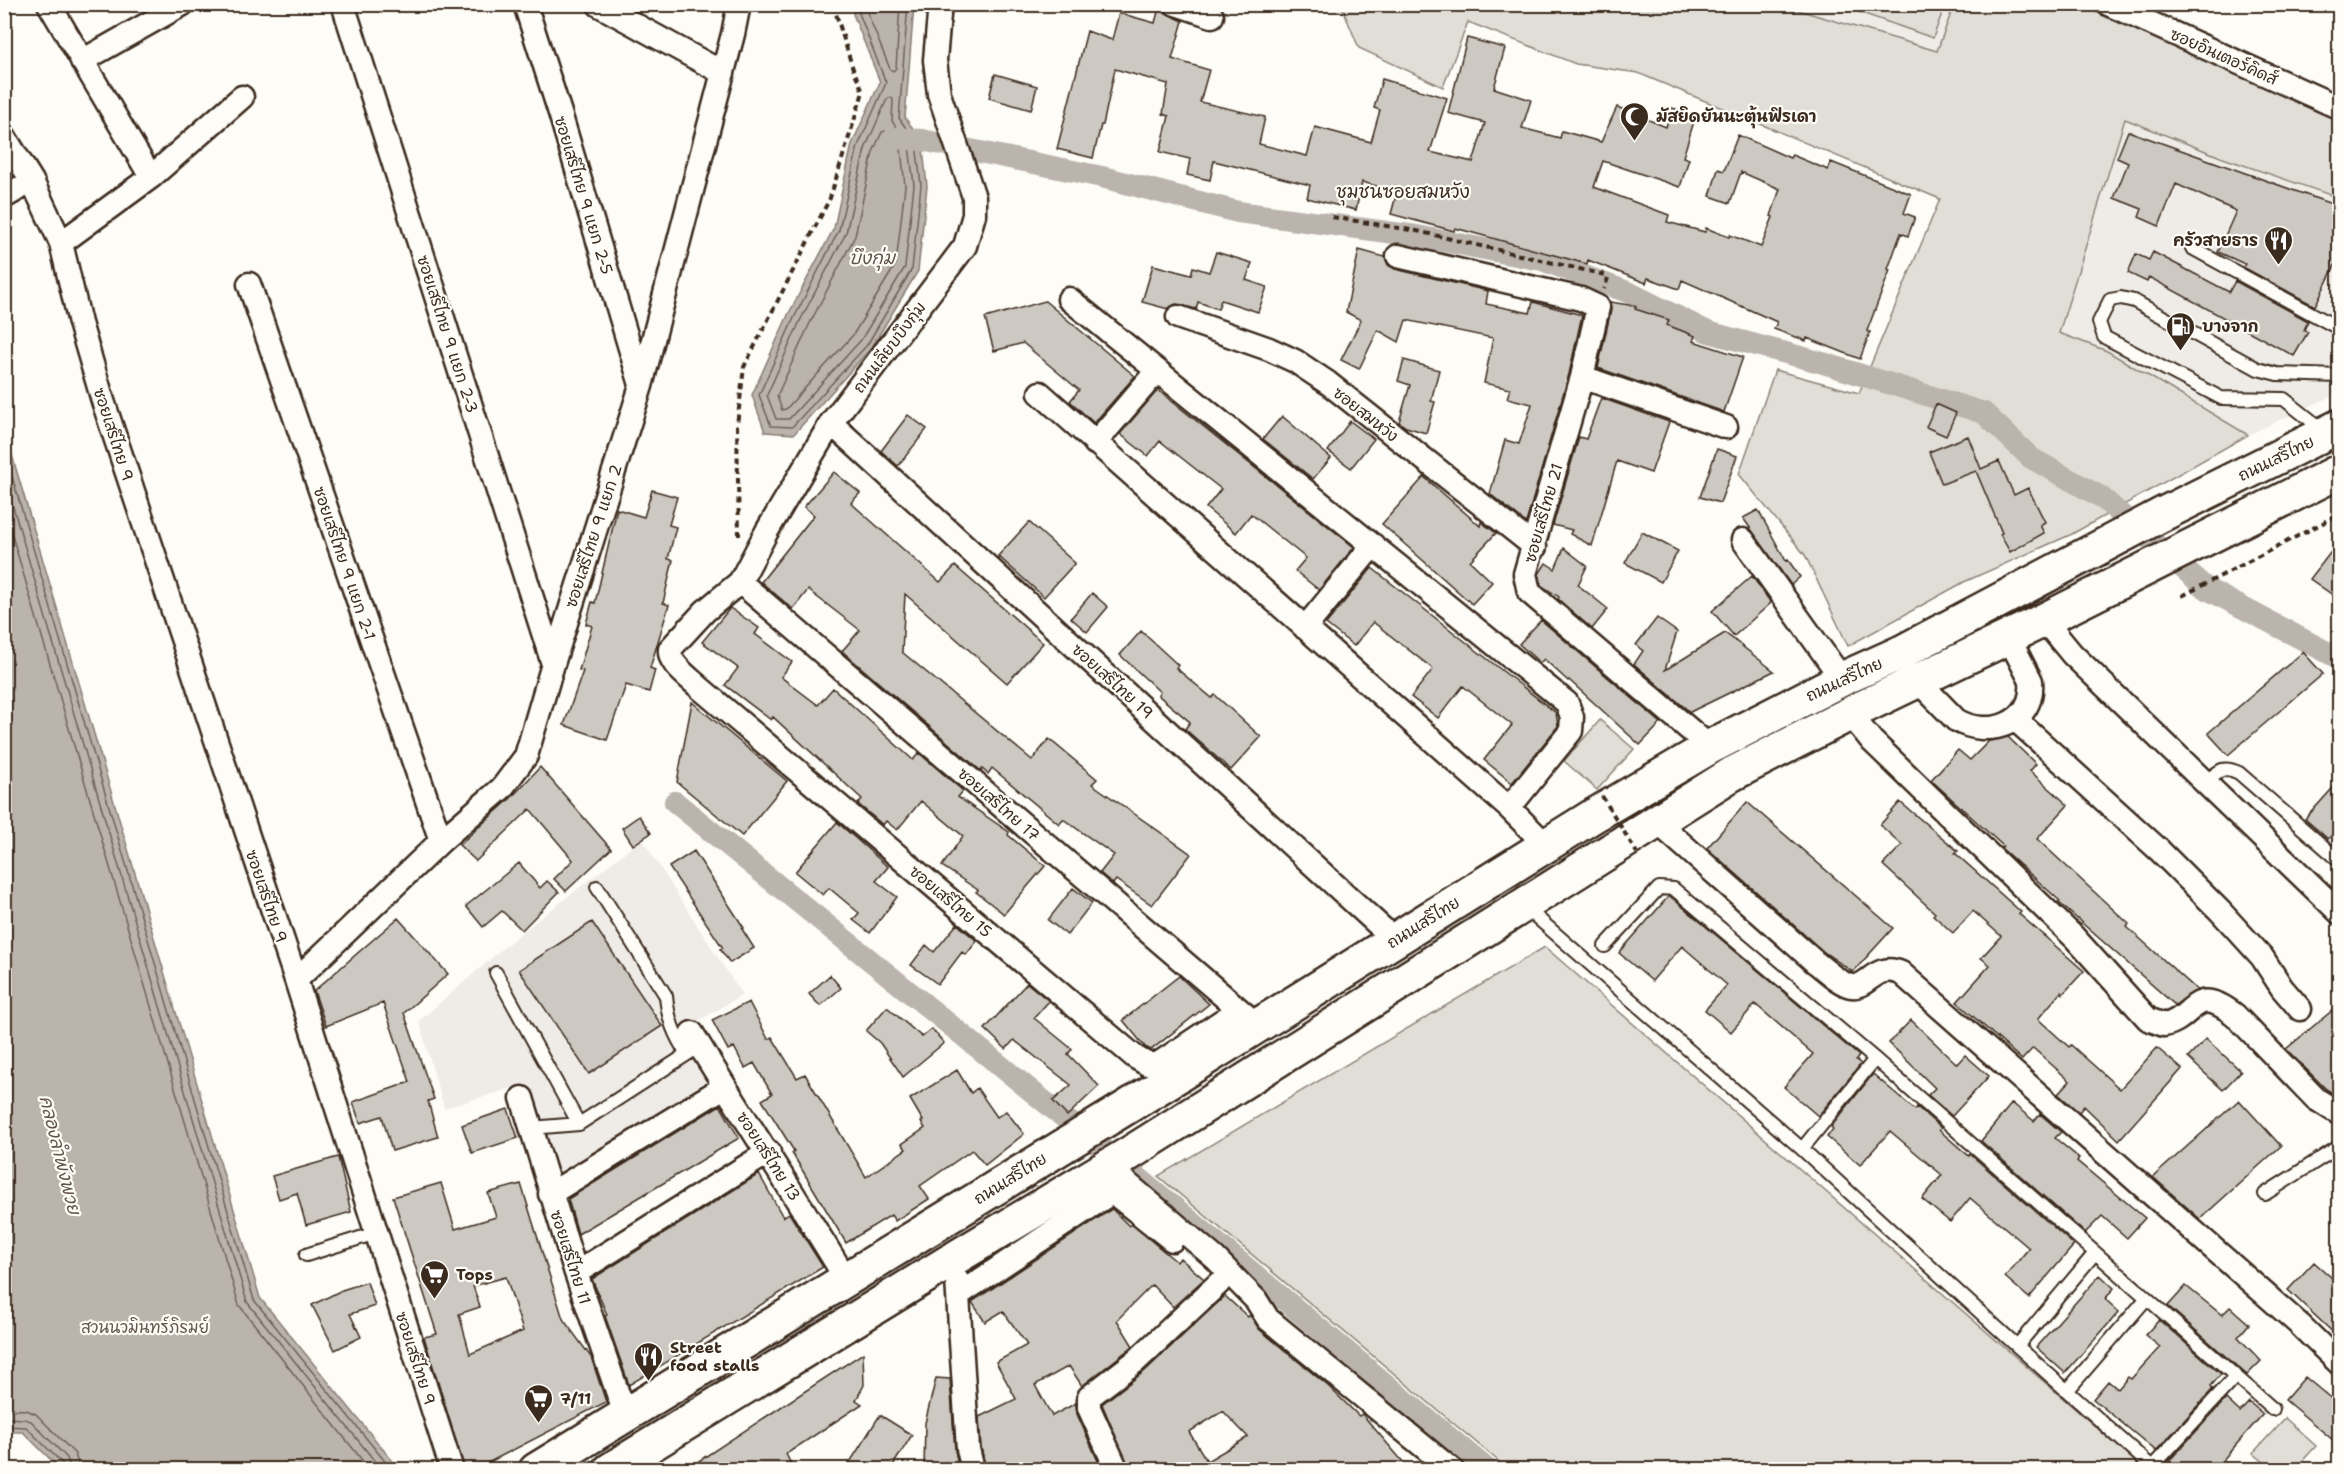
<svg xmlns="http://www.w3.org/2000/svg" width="2344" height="1474" viewBox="0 0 2344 1474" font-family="'Shantell Sans','Playpen Sans Thai',sans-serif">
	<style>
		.built { fill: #efece7 }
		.green { fill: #e1ded7; stroke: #8e847a; stroke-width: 1.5 }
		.water { fill: #bbb4ad; stroke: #887d74; stroke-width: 1.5 }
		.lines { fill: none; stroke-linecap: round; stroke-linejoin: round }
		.shore { stroke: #6e6157; stroke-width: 1.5 }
		.canal { stroke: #bbb4ad; stroke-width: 22 }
		.building { fill: #cdc8c2; stroke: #3b2a1e; stroke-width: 1.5; fill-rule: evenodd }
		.service-casing { stroke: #3b2a1e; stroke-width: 16 }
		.minor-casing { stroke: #3b2a1e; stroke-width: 27 }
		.secondary-casing { stroke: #3b2a1e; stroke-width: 38 }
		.path { stroke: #3b2a1e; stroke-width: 4; stroke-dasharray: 6 4.5; stroke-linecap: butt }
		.service { stroke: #fdfcf7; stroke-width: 12 }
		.minor { stroke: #fdfcf7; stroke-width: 22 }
		.secondary { stroke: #fdfcf7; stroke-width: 33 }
		.path-bridge { stroke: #3b2a1e; stroke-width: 4; stroke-dasharray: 6 4.5; stroke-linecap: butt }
		.labels { text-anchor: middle; stroke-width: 4.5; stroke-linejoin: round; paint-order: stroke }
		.street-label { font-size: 16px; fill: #3b2a1e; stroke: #fdfcf7 }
		.poi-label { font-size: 16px; font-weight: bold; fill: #3b2a1e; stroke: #fdfcf7; text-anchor: start }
		.park-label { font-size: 16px; fill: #64574c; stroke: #fdfcf7 }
		.neighbourhood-label { font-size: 18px; fill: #3b2a1e; stroke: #fdfcf7 }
		.water-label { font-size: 18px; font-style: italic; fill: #615349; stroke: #fdfcf7 }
	</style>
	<rect width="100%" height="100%" fill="#fdfcf7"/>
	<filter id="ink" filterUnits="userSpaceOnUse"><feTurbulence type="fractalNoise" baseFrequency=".0167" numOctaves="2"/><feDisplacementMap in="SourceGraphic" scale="12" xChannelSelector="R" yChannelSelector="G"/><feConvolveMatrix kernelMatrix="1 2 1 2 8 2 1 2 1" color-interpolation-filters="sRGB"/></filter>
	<g filter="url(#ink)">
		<path class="built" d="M1781 5H1954L1937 51Z
			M2125 118 2223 158 2339 198V393L2248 435 2107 351 2059 333Z
			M642 839 742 995 680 1032 710 1086 558 1178 526 1084 444 1108 419 1021 516 937Z"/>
		<path class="green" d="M1341 5H1781L1937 51 1954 5H2077L2153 34 2339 121V198L2223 158 2125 119 2059 333 2107 351 2248 435 2072 534 1964 582 1848 646 1805 555 1739 474 1775 370 1859 393 1940 199 1638 73 1576 64 1468 22 1443 87 1359 48Z
			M1839 5H1945L1933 38Z
			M1600 720 1634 749 1597 790 1564 761Z
			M1545 947 2144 1469H1508L1158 1176Z
			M2285 1418 2316 1446 2295 1469H2272L2253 1453Z"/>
		<path class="water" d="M853 5H914L905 118 922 140 927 186 918 271 871 348 794 434 765 432 752 395 788 315 834 228 852 144 880 82 853 14Z
			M4 428 260 1298 399 1469H60L23 1432H5Z"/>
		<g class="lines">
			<path class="shore" d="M859 4V13L886 83 858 146 839 230 794 318 759 395 771 426 792 427 867 345 912 269 921 185 916 143 899 118 908 4
				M867 4V12L890 69 893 71 896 68 900 4
				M891 97 893 100 892 121 909 146 914 185 905 267 861 340 789 419H776L767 395 800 321 846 233 865 149 887 99Z
				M886 131 901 149 905 186 896 264 853 335 786 409 782 410 777 396 809 325 855 236 873 152 882 132Z
				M4 449 254 1300 392 1470
				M4 476 247 1302 382 1470
				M4 508 239 1305 370 1470
				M4 1409 26 1410 36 1414 75 1454 80 1470
				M4 1418 24 1419 31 1421 67 1458 71 1470
				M4 1426 26 1427 62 1463 63 1470"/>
			<path class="canal" d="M894 138 922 140 1102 177 1238 212 1417 236 1542 260 1630 293 1708 332 1823 363 1984 413 2031 458 2101 497 2207 589 2340 659
				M675 802 1156 1192 1488 1470"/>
		</g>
		<path class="building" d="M1160 4H1163L1166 13 1183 21 1172 59 1209 70 1200 102 1265 117 1259 144 1307 156 1315 127 1371 142 1380 110 1374 108 1382 79 1447 98 1430 152 1473 162 1485 123 1448 113 1467 38 1505 48 1494 88 1531 100 1522 128 1560 138 1562 131 1601 142 1617 107 1666 127 1672 108 1696 115 1683 157 1689 159 1680 187 1603 161 1594 187 1669 215 1667 222 1705 232 1706 228 1729 237 1730 235 1761 247 1773 217 1771 216 1780 189 1741 172 1730 203 1710 196 1718 169 1724 171 1738 135 1790 158 1792 155 1828 170 1831 162 1911 194 1904 213 1915 217 1908 236 1901 233 1888 269 1890 270 1867 331 1870 332 1860 359 1807 338 1806 341 1774 329 1777 322 1682 280 1679 289 1648 278 1646 283 1588 260 1587 264 1455 228 1454 231 1391 214 1397 192 1362 182 1356 210 1307 198 1310 185 1214 161 1210 180 1187 175 1190 159 1160 152 1169 116 1163 114 1168 84 1115 69 1103 125H1101L1093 158 1057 149 1087 31 1112 40 1119 13 1155 23Z
			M995 74 1037 86 1031 110 989 98Z
			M2128 131 2340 207V255L2315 306 2243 267 2245 264 2218 252 2236 211 2176 184 2159 226 2139 217 2142 209 2114 198 2128 163 2117 158Z
			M1359 250 1385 257 1388 265 1395 269 1488 291 1486 304 1530 313 1533 302 1582 315 1569 374 1526 523 1490 494 1505 440 1519 444 1532 404 1507 398 1510 389 1484 383 1493 338 1406 320 1399 342 1378 330 1359 369 1341 360 1361 320 1346 312Z
			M1216 252 1252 263 1246 280 1267 287 1258 312 1221 300 1218 309 1198 302 1196 309 1176 304 1168 309 1142 302 1153 265 1191 275 1193 267 1209 272Z
			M2153 252 2229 292 2235 281 2308 321 2304 330 2308 332 2294 356 2149 277 2147 282 2128 273 2136 254 2149 260Z
			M1045 301 1135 376 1094 423 1070 401 1079 390 1023 343 994 351 985 318Z
			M1610 302 1636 306 1635 309 1669 320 1667 325 1695 336 1693 341 1743 357 1724 412 1598 368 1611 310Z
			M1404 360 1439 370 1431 401 1435 402 1426 433 1406 427 1399 422 1410 385 1398 381Z
			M1158 390 1354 547 1319 590 1295 571 1306 558 1251 514 1236 533 1206 508 1221 489 1160 441 1148 456 1120 434Z
			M1601 398 1669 422 1651 473 1617 461 1592 546 1570 534 1572 530 1553 525 1579 437 1586 439Z
			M1936 404 1956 413 1946 436 1926 427Z
			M908 415 927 429 898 466 881 451Z
			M1282 416 1331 458 1313 479 1263 439Z
			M1350 421 1374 439 1351 468 1328 451Z
			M1968 436 1981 469 1999 461 2014 495 2028 488 2045 522 2040 525 2044 533 2010 552 2000 534 2002 533 1976 471 1942 484 1929 452Z
			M1717 449 1737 456 1720 503 1700 497Z
			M834 472 860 493 851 503 940 582 955 566 1043 643 1007 683 905 594 902 652 1032 760 1049 739 1097 779 1092 784 1191 854 1152 905 1116 880 1113 884 1100 873 1114 855 1063 819 1059 824 992 768 988 774 982 769 981 771 842 651 860 630 808 590 793 609 761 582 814 515 804 507Z
			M1424 477 1471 518 1480 526 1481 522 1496 533 1470 561 1492 582 1472 604 1382 524Z
			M652 490 677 497 669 525 676 527 668 559 673 560 663 603 669 605 650 668 655 670 649 692 626 685 607 740 564 725 583 671 579 670 592 626 586 624 592 602 595 603 617 509 644 517Z
			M1758 510 1786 561 1788 560 1800 577 1791 585 1743 518Z
			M1029 522 1075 563 1044 597 998 556Z
			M1642 532 1678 551 1661 582 1625 563Z
			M2340 540V600L2310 579Z
			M1564 548 1587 566 1578 585 1608 609 1592 629 1558 599 1559 597 1541 585 1539 574 1546 563 1555 569Z
			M1372 568 1556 713 1558 726 1512 783 1484 760 1512 725 1463 686 1438 718 1411 697 1433 669 1373 622 1354 646 1326 624Z
			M1752 576 1771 603 1734 636 1712 611Z
			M1092 593 1108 607 1087 632 1071 618Z
			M730 608 759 628 755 634 792 662 781 677 818 705 833 688 913 760 919 753 963 791 958 797 1009 832 1008 835 1045 866 1004 914 976 892 978 890 942 866 963 836 921 801 897 830 886 821 883 825 858 804 862 799 773 717 771 720 725 685 738 668 702 642Z
			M1657 618 1677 632 1665 670 1725 633 1774 671 1690 712 1634 664 1643 651 1636 645Z
			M1541 620 1661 723 1640 745 1569 680 1568 681 1544 659 1540 663 1519 644Z
			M1141 631 1178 665 1176 668 1212 698 1215 695 1261 737 1231 770 1185 729 1190 722 1158 695 1160 692 1120 655Z
			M2303 652 2323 674 2228 755 2208 733Z
			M692 702 787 781 742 836 677 782Z
			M2008 737 2036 764 2030 771 2068 805 2037 839 2129 924 2127 927 2197 990 2175 1005 2058 902 2060 901 2001 848 2003 846 1931 780 1958 750 1970 760 1989 741Z
			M540 767 611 849 566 891 554 879 573 860 530 809 476 861 459 845 511 798Z
			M2340 780V826L2328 839 2305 819Z
			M1747 802 1893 928 1853 972 1824 952 1707 848Z
			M1900 802 1958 851 1955 853 2021 912 2019 914 2084 971 2063 994 2061 992 2038 1019 2069 1047 2071 1045 2120 1089 2157 1048 2182 1069 2119 1140 2084 1106 2079 1112 2058 1094 2070 1081 2033 1048 2022 1060 1957 1002 1990 965 1981 958 2001 936 1973 911 1953 933 1933 915 1935 913 1883 865 1902 845 1880 825Z
			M639 816 651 833 633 845 622 828Z
			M837 822 888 867 876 881 897 897 870 933 853 920 859 913 829 888 823 895 795 872Z
			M694 851 744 928 742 929 754 948 730 963 720 949 723 948 669 867Z
			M519 863 540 888 547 881 559 892 522 930 502 911 483 927 466 906Z
			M1073 888 1092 903 1067 935 1048 920Z
			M1668 897H1671L1859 1056 1856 1060 1861 1064 1818 1116 1784 1087 1813 1054 1755 1004 1731 1032 1705 1010 1727 985 1682 946 1652 981 1619 953Z
			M398 918 448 974 404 1013 434 1099 428 1101 438 1137 392 1151 382 1116 360 1123 353 1102 410 1082 383 1003 326 1026 314 991Z
			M592 922 662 1026 589 1074 519 970Z
			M957 924 977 941 966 955 962 952 938 984 911 965 926 945 934 952Z
			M830 975 841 988 820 1006 809 994Z
			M1179 976 1209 1004 1151 1050 1145 1047 1123 1020Z
			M1027 983 1049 1001 1034 1018 1072 1049 1068 1054 1099 1086 1067 1116 1053 1101 1071 1085 1014 1040 1006 1049 985 1029Z
			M749 1002 768 1039 772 1037 797 1078 805 1074 866 1177 906 1149 902 1144 925 1128 921 1122 923 1121 910 1099 957 1070 971 1093 977 1088 997 1117 1006 1111 1024 1134 985 1165 972 1150 920 1186 929 1199 895 1221 891 1215 846 1243 792 1153 794 1151 762 1100 772 1094 754 1063 745 1068 734 1047 728 1050 712 1020Z
			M2340 1004V1098L2325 1088 2286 1049Z
			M887 1007 922 1037 932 1029 944 1043 903 1077 880 1043 866 1031Z
			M1911 1020 1957 1064 1965 1055 1989 1076 1952 1116 1928 1095 1935 1088 1889 1043Z
			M2206 1039 2241 1071 2223 1090 2188 1058Z
			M1873 1074 1915 1110 1917 1107 1941 1128 1939 1130 1969 1156 1970 1154 2074 1245 2029 1298 2005 1277 2029 1248 1970 1198 1950 1222 1922 1199 1942 1175 1890 1131 1860 1165 1827 1137 1833 1129 1831 1127Z
			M2239 1100 2281 1146 2200 1219 2153 1177Z
			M2012 1103 2034 1121 2040 1114 2061 1132 2055 1138 2079 1158 2077 1161 2145 1218 2127 1238 2102 1216 2085 1233 1981 1141Z
			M720 1105 739 1138 578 1234 568 1199Z
			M508 1109 518 1138 472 1153 462 1125Z
			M338 1157 351 1212 306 1225 297 1193 279 1199 272 1176Z
			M759 1174 783 1217 789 1213 823 1267 629 1385 605 1316 607 1315 592 1279Z
			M441 1183 455 1229 496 1217 488 1193 521 1184 563 1319 591 1357 606 1402 474 1470H465L424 1337 437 1334 393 1197ZM506 1277 523 1331 470 1354 459 1314 480 1307 473 1286Z
			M1112 1209 1129 1226 1131 1224 1177 1262 1180 1258 1204 1279 1173 1307 1152 1285 1117 1320 1133 1346 1082 1386 1069 1366 1035 1385 1052 1416 1076 1403 1077 1414 1102 1470H986L981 1447 979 1417 1016 1399 996 1362 1027 1345 1003 1311 985 1322 972 1302Z
			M2314 1262 2340 1285V1339L2288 1290Z
			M2100 1275 2114 1288 2105 1299 2119 1312 2065 1373 2036 1347Z
			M367 1282 375 1306 350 1314 361 1337 335 1350 312 1305 342 1290Z
			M2186 1286 2222 1315 2230 1307 2249 1324 2238 1337 2261 1361 2247 1375 2168 1306Z
			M1225 1296 1248 1317 1250 1315 1259 1329 1328 1386 1359 1416 1362 1414 1410 1470H1130L1102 1404 1145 1371ZM1223 1411 1248 1437 1207 1461 1189 1432Z
			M2159 1320 2221 1374 2211 1386 2213 1389 2156 1451 2093 1399 2108 1381 2118 1389 2128 1377 2131 1379 2160 1347 2145 1335Z
			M863 1353 864 1385 856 1400 862 1404 786 1454 794 1470H685Z
			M2305 1377 2340 1406V1446L2285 1400Z
			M936 1378 950 1379 955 1450 959 1470H924L925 1423Z
			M2226 1399 2240 1412 2249 1402 2263 1414 2214 1470H2179L2169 1461Z
			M880 1415 912 1435 890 1470H845Z"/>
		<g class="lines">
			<defs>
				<path id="service" d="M2192 248 2340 329
					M2323 430 2284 399 2221 398 2104 337 2099 322 2110 300 2121 298 2134 301 2258 369 2277 374 2340 376
					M2206 782C2219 771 2222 765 2239 773L2340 861
					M597 887 666 996C668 1019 674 1035 687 1054
					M1526 908 1802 1149 2017 1346 2095 1253
					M1605 946 1659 888 1674 889 1875 1059 2273 1409
					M496 973 579 1124
					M531 1128 579 1124 700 1046
					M1802 1149 1875 1059
					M2265 1194 2340 1146
					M306 1255 376 1233
					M2017 1346 2152 1467 2236 1376
					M2067 1391 2146 1299"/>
				<path id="minor" d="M49 4 151 177
					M343 4 553 664
					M525 4 560 113 641 385
					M940 4 935 60 939 94 974 197V215L965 246 831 423 767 531 740 582 705 611 670 649C668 664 690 678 700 688L1135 1057 1147 1064H1158L1225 1019 1257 1025
					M1176 4 1212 16
					M2108 4 2340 108
					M599 5 723 73
					M82 61 183 4
					M4 136 32 181 61 243 80 323 103 401 296 980 452 1470
					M4 197 32 181
					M61 243 151 177 242 97
					M1398 256 1581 299 1598 307 1582 377 1525 574 1529 592 1710 747
					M249 284 441 841
					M1069 299 1567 703 1572 717 1571 731 1509 808
					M1178 317 1269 349 1295 361 1328 383 1535 547
					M1582 377 1726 427
					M1040 393 1509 808 1546 845
					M831 423 1395 940
					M1095 443 1157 371
					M1743 540 1842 679
					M740 582 1256 1024
					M2044 620 2072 654 2340 913
					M1305 628 1373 545
					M1918 681 1956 720C1988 739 2035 724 2031 681L2009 638
					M1850 714 1872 741 2074 937 2148 1019 2164 1025C2195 1019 2193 982 2235 1015L2316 1099 2340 1114
					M2016 720 2159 850 2220 911 2262 957 2282 988 2300 1009
					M1656 821 1815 962C1825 969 1838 983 1851 986 1868 989 1875 962 1901 973L2300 1325 2340 1364
					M296 980 441 841 502 788 526 756 553 664 641 386 733 34 739 4
					M692 1033C742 1116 796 1196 846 1279
					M522 1098 576 1273 625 1414
					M1108 1167 1215 1258 1256 1300 1268 1319 1452 1470
					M550 1194 724 1087
					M576 1273 769 1152
					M957 1280 968 1449 973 1470
					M958 1295 1108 1195H1116L1172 1240
					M1117 1470 1089 1408V1397L1136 1361 1219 1283"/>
				<path id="secondary" d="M536 1470 1171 1080 1593 816 1710 747 1842 679 1902 652 2161 515 2340 426
					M610 1470 955 1258 1127 1155 1732 774 1863 707 2044 620 2340 471"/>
			</defs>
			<use href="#service" class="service-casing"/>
			<use href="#minor" class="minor-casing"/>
			<use href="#secondary" class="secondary-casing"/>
			<path class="path" d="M1332 217 1417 231 1605 275 1608 278 1604 289
				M739 536 737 425 744 367 830 198 863 92 853 69 833 4
				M2182 596 2340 514"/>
			<use href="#service" class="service"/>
			<use href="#minor" class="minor"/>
			<use href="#secondary" class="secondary"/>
			<path class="path-bridge" d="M1602 796 1637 853"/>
		</g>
	</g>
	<defs>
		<symbol id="mosque-pin" viewBox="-11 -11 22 30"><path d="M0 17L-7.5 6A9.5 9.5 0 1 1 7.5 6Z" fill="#3b2a1e" stroke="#fdfcf7"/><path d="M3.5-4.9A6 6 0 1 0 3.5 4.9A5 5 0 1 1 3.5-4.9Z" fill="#fff"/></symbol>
		<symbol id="restaurant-pin" viewBox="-11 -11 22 30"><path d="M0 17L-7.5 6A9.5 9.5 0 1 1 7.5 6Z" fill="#3b2a1e" stroke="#fdfcf7"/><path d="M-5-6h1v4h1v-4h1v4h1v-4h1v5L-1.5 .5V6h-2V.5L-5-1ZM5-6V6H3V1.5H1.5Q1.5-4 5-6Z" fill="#fff"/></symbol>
		<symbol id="fuel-pin" viewBox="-11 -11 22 30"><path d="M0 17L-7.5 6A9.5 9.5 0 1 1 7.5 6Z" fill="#3b2a1e" stroke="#fdfcf7"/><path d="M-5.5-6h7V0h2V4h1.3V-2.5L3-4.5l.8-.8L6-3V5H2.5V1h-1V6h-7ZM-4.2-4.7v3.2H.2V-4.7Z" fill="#fff"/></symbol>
		<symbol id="supermarket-pin" viewBox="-11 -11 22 30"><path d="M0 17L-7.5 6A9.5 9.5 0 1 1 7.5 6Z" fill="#3b2a1e" stroke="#fdfcf7"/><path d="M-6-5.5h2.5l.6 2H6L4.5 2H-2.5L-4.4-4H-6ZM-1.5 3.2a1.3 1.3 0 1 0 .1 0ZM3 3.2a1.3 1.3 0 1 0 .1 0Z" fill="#fff"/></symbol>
	</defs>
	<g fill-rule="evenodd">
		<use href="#mosque-pin" x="1618" y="100" width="33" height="45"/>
		<use href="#restaurant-pin" x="2262" y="224" width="33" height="45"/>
		<use href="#fuel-pin" x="2164" y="310" width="33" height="45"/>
		<use href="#supermarket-pin" x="418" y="1258" width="33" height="45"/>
		<use href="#restaurant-pin" x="632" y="1340" width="33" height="45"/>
		<use href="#supermarket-pin" x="522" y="1382" width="33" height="45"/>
	</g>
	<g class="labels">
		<g class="street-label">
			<text transform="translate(2224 56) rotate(24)" y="6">ซอยอินเตอร์คิดส์</text>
			<text transform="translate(584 195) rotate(73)" y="6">ซอยเสรีไทย 9 แยก 2-5</text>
			<text transform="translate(448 334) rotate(72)" y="6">ซอยเสรีไทย 9 แยก 2-3</text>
			<text transform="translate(889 347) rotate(-53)" y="6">ถนนเลียบบึงกุ่ม</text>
			<text transform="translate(1366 414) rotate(38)" y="6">ซอยสมหวัง</text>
			<text transform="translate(114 434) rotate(72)" y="6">ซอยเสรีไทย 9</text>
			<text transform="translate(2276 458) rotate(-26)" y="6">ถนนเสรีไทย</text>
			<text transform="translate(1543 513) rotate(-74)" y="6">ซอยเสรีไทย 21</text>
			<text transform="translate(593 536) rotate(-72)" y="6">ซอยเสรีไทย 9 แยก 2</text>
			<text transform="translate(345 563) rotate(71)" y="6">ซอยเสรีไทย 9 แยก 2-1</text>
			<text transform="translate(1844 679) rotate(-25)" y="6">ถนนเสรีไทย</text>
			<text transform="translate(1113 681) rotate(42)" y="6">ซอยเสรีไทย 19</text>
			<text transform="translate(999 804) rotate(41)" y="6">ซอยเสรีไทย 17</text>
			<text transform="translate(267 896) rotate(71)" y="6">ซอยเสรีไทย 9</text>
			<text transform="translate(951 901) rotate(40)" y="6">ซอยเสรีไทย 15</text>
			<text transform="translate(1423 922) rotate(-32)" y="6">ถนนเสรีไทย</text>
			<text transform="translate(769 1156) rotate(57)" y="6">ซอยเสรีไทย 13</text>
			<text transform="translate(1010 1178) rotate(-32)" y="6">ถนนเสรีไทย</text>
			<text transform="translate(571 1257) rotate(72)" y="6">ซอยเสรีไทย 11</text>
			<text transform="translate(416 1358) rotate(72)" y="6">ซอยเสรีไทย 9</text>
		</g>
		<g class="poi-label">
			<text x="1656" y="122">มัสยิดยันนะตุ้นฟิรเดา</text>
			<text x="2258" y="246" text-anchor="end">ครัวสายธาร</text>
			<text x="2202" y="332">บางจาก</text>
			<text x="456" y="1280">Tops</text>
			<text x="670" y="1353">Street<tspan x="670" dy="18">food stalls</tspan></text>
			<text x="560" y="1404">7/11</text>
		</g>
		<g class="park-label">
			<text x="145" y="1333">สวนนวมินทร์ภิรมย์</text>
		</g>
		<g class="neighbourhood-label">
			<text x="1403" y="198">ชุมชนซอยสมหวัง</text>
		</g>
		<g class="water-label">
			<text x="872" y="264">บึงกุ่ม</text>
			<text transform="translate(60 1155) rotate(76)" y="6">คลองลำพังพวย</text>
		</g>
	</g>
	<rect width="2344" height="1474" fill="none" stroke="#fdfcf7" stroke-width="24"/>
	<rect x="12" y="12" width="2320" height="1450" fill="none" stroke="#3b2a1e" stroke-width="2" filter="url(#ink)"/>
</svg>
